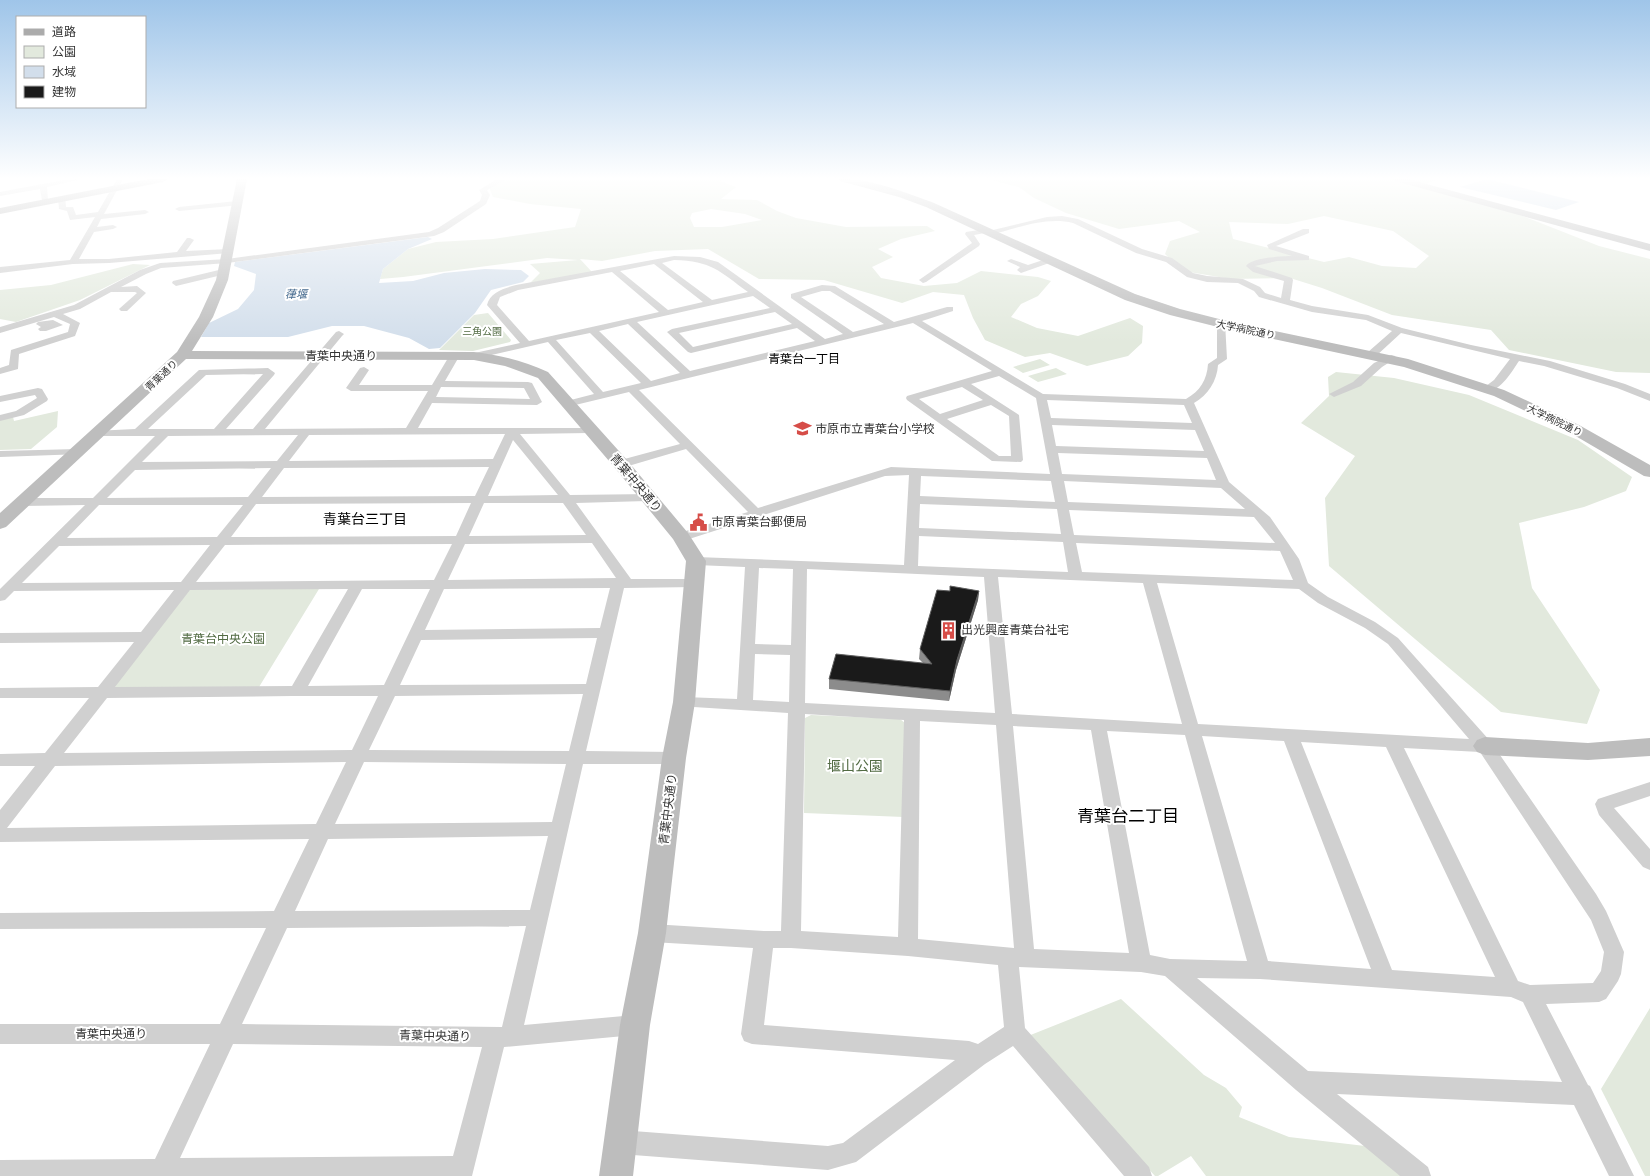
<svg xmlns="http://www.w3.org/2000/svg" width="1650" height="1176" viewBox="0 0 1650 1176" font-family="'Exo 2','Noto Sans JP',sans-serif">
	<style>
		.green { fill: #e2e9dd; fill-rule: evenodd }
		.water { fill: #d2deeb }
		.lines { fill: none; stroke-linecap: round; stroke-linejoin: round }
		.street { fill: #d0d0d0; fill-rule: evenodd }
		.secondary { fill: #bdbdbd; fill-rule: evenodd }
		.primary { fill: #ababab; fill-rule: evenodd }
		.wall { fill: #8c8c8c }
		.shaded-wall { fill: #5f5f5f }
		.building { fill: #1a1a1a; stroke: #5f5f5f }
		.labels { text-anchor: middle; stroke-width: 4; stroke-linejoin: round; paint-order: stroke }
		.far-street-label { font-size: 10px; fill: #333; stroke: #fff }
		.far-park-label { font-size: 10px; fill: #526b43; stroke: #fff }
		.far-water-label { font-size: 11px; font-style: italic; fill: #476b8f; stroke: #fff }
		.street-label { font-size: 12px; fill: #333; stroke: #fff }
		.far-quarter-label { font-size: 12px; fill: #000; stroke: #fff }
		.poi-label { font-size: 12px; fill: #333; stroke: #fff; text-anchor: start }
		.park-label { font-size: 12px; fill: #526b43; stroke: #fff }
		.quarter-label { font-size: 14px; fill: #000; stroke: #fff }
		.near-park-label { font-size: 14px; fill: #526b43; stroke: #fff }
		.near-quarter-label { font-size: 17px; fill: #000; stroke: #fff }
	</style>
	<rect width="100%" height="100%" fill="#fff"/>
	<path class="green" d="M503 179H722L720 181 736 187 721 199 757 200 777 211 796 218 846 227 927 226 935 231 901 239 878 249 893 257 872 267 881 278 924 286 957 283 981 271 1038 277 1051 281 1038 296 1021 304 1011 317 1037 328 1078 336 1130 318 1143 326 1142 343 1128 356 1087 366 1050 353 1025 357 985 340 973 318 964 295 933 292 902 303 824 280 759 279 708 249 655 251 602 261 580 259 592 272 530 283 540 273 530 264 578 260 547 258 403 277 380 279 383 269 408 249 436 242 493 239 575 227 581 209 530 204 493 197 489 187ZM711 209 745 214 762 220 722 227H694L690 218 692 213Z
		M992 179H1437L1420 187 1497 206 1599 246 1650 259V373L1616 372 1509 350 1491 330 1392 315 1322 288 1290 278 1231 279 1183 271 1165 254 1170 241 1200 232 1179 221 1119 229 1066 213 1034 198 1019 187 998 182ZM1324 216 1393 231 1429 256 1416 268 1382 266 1349 257 1324 262 1233 239 1229 222 1288 224Z
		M133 264 150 265 80 300 16 322 0 319V290L51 285Z
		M488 313 511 340 510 342 473 351 439 350 474 315Z
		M1040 359 1050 365 1023 373 1013 367Z
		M1056 368 1067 374 1038 382 1028 376Z
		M1336 372 1394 378 1469 395 1578 440 1632 477 1626 491 1584 507 1519 523 1532 588 1600 690 1587 724 1501 712 1329 566 1325 498 1355 456 1301 423 1329 396 1328 377Z
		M58 411 57 427 31 449 0 450V420L13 417 14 421Z
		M193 589H319L259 687 117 689 114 685 187 591Z
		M811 715 900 719 906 724 904 817 804 813 805 718Z
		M1121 999 1204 1075 1226 1088 1242 1107 1239 1117 1289 1137 1365 1146 1403 1176H1206L1191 1156 1158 1176H1155L1028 1036Z
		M1650 1008V1176H1645L1601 1089Z"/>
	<path class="water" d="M1487 179 1579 202 1556 210 1460 187Z
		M428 237 432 239 408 249 383 269 379 283 413 281 444 273 485 269 521 270 529 276 523 282 491 290 475 313 440 348 429 349 409 338 364 326H332L288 337H201L209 323 238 309 254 290 256 274 234 266 235 262Z"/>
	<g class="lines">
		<path class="street" d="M69 179H82L47 187 48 200H42L40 189 0 196V192Z
			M117 179H123L104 214 145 210 149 212 145 214 101 219 97 227 113 225 117 227 113 229 94 232 79 259H109L177 252 187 238H190L194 240 186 251 229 249 233 251 229 253 109 263 73 264 0 273V267L70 260 95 217 70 220 67 211 59 209 58 198 65 196 66 207H73L76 215 98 212Z
			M497 179 506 180 487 190 490 195 486 204 444 232 434 236 227 263 161 268 146 274 121 287 137 286 146 293 127 311H121L119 309 137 293 135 292H111L80 309 63 314 80 323 75 336 19 354 18 369 0 374V368L9 365 11 350 68 332 70 324 54 317 0 333V327L74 305 140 270 160 263 227 259 429 232 438 228 480 201 482 195 479 190 481 189Z
			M237 201 241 203 240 205 179 211 175 209 179 207Z
			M1062 216 1078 219 1142 249 1172 258 1193 273 1207 276 1243 279 1260 287 1265 293 1281 298 1284 281 1253 272 1246 266C1251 258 1282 256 1292 256L1269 249 1267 245 1303 229H1309V233L1276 246 1309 256V260L1277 261 1255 266 1292 278 1293 280 1290 300 1312 306 1368 315 1402 328 1471 345 1550 361 1625 384 1650 394V401L1617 388 1544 366 1519 361C1512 371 1499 395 1483 391L1482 389 1494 380 1510 359 1401 333 1376 356H1368L1367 354 1368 352 1392 331 1366 320 1312 312 1259 297 1254 291 1238 283 1207 282 1187 277 1166 262 1136 253 1073 223C1045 216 1015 229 989 235L985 233 974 235 980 244 979 246 926 282 923 283 919 280 972 243 965 234 966 232 985 229 989 231 1047 217Z
			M674 256 700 257 718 262 825 339 843 334 791 298V294L822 285 835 286 894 322 947 307H953V311L922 321 1043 394 1186 399C1200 391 1207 380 1208 364L1217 358V324L1219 322H1225L1227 359 1218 365C1217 381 1208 395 1194 403L1229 482 1270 517 1299 559 1308 583 1328 597 1375 622 1398 638 1491 742 1596 894 1606 911 1624 952 1621 974 1618 981 1606 999 1599 1002 1546 1004 1588 1085 1590 1086 1634 1176H1609L1574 1105 1337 1094 1428 1167 1431 1176H1400L1296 1090 1165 976 1141 972 1019 967 1025 1028 1149 1167 1152 1176H1124L1013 1046 985 1064 856 1162 828 1170 620 1154 612 1150 608 1142 612 1134 620 1130 828 1146 843 1143 955 1060 752 1044 744 1041 741 1034 753 948 652 942 645 939 642 933 645 927 652 924 764 931H781L788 713 678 706 676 702 678 698 684 697 737 699 745 567 696 565 691 564 689 561 691 558 696 557 904 565 909 475 885 476 686 540H676L674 537 676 534 748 512 686 449 625 467H617L615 464 617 461 680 444 629 392 567 407 563 406 562 404 563 402 594 394 548 342 474 359 469 356 470 354 520 343 487 305C490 292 505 288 516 285ZM674 260C712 261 719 271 748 292L712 300 662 263ZM654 264 703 302 668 310 620 271ZM612 272 659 312 529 341 497 305 500 297 518 290ZM822 291H830L884 324 853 332 801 297ZM753 296 770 308 672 329 667 332 688 352 691 353 797 328 815 341 690 371 637 322ZM775 312 792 324 693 347 679 333ZM913 323 992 371 907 396 906 398 907 400 992 461 1021 462 1023 460 1019 415 971 384 999 376 1036 398 1050 474 891 467 758 508 639 390ZM628 324 680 373 651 381 599 331ZM590 333 641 383 603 392 556 340ZM962 387 983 400 940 414 919 399ZM1047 400 1184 405 1192 423 1051 418ZM991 405 1009 416 1011 456H999L947 419ZM1052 425 1195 430 1204 451 1056 446ZM1058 453 1207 458 1216 480 1062 474ZM921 476 1051 481 1055 502 920 496ZM1064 481 1221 488 1245 509 1068 502ZM920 504 1057 509 1061 534 919 528ZM1069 510 1254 517 1275 543 1074 535ZM919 536 1063 542 1068 572 918 566ZM1076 543 1280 551 1293 580 1082 572ZM759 568 793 569 791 645 755 644ZM807 569 984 577 995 713 805 703ZM998 577 1143 583 1182 724 1012 714ZM1157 583 1299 589 1318 603 1365 628 1388 644 1469 739 1198 724ZM755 654 790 655 789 702 753 700ZM805 714 904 720 898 937 801 931ZM920 721 996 725 1014 948 918 939ZM1013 726 1091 730 1129 953 1034 949ZM1107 731 1185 735 1247 961 1170 959 1150 955ZM1202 736 1284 741 1371 969 1268 961ZM1301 742 1386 747 1495 977 1392 970ZM1404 748 1480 752 1591 920 1604 952 1601 971 1593 983 1530 985 1518 981ZM773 948H791L908 956 998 965 1004 1027 978 1044 969 1041 764 1025ZM1197 978 1260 979 1511 997 1523 1002 1562 1082 1308 1071Z
			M1049 258 1053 260 1052 262 1021 273 1017 270 1020 267 1007 261 1011 259 1028 265Z
			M223 269 227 272 226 274 176 286 172 283 173 281Z
			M53 320 63 325 46 331H40L38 329 41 327 36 324 38 322Z
			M339 331 344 334 342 336 265 429 406 428 428 391H351L346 388 360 368 364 367 369 370 359 385H432L451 353H459L460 355 445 381 528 382 532 383 542 402 537 405 432 403 418 428H594L596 430 590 433 520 434 570 495 651 494 653 497 647 501 576 503 631 579H696L701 580 703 583 701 586 696 587 624 588 586 751 674 752 680 754 682 758 680 762 674 764H583L524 1025 635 1015 643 1018 646 1025 643 1032 635 1035 504 1047 472 1176H0V1160L155 1159 210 1044H0V1024H220L266 928 0 929V913L274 911 309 839 0 842V810L35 766H0V754L45 753 89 698H0V688L98 687 134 642 0 643V633L141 632 174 590 14 591 5 600 0 601V589L85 505 23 506 17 502 23 498H93L155 436H98L94 435 92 433 94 431 135 429 199 370 268 368 275 373 274 375 226 429H253L336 332ZM263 374 214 429H148L206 375ZM441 387 524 388 530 399 436 397ZM505 434 493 459 289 461 309 435ZM298 435 277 461 142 462 168 436ZM513 440 558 495 488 496ZM489 467 475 496 262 497 284 468ZM271 468 248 497 107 498 135 470ZM471 503 456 536 231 537 256 504ZM484 503H563L586 535 469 536ZM99 505H243L217 537 67 538ZM592 543 616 578 448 580 465 544ZM452 544 434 580 196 582 225 545ZM210 545 181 582 22 583 59 546ZM610 588 600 628 425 630 444 589ZM348 589 292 686 115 687 190 590ZM362 589H430L384 685 308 686ZM597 638 586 684 400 685 421 640ZM583 694 569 751 369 750 395 696ZM292 696H378L352 750 64 753 107 698ZM346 762 316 824 7 828 55 766ZM364 762 566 764 552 822 335 824ZM548 836 530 910 295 911 328 839ZM526 926 502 1027 242 1024 287 928ZM233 1044 482 1047 453 1156 180 1158Z
			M1391 355 1395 356 1396 358 1382 367 1361 386 1334 397 1329 394 1353 382 1374 363Z
			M38 388 42 389 48 399 47 401 24 415 0 421V415L16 411 37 398 35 395 0 402V396Z
			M78 449 84 452 82 454 0 457V451Z
			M1650 782V796L1614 808 1650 849V870L1643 867 1599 815 1595 804 1598 799Z"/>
		<path class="secondary" d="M237 179H247L228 280 213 317 192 351 474 352C500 355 524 361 548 372L627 460 688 533 706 561 695 702 686 758 666 933 650 1025 633 1176H599L620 1025 638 933 662 758 673 702 686 561 673 539 615 468 538 378 505 366 474 360 186 359 6 527 0 529V513L177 352 199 317 216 280Z
			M838 179C866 177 907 193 934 203L1135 294 1180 309 1223 320 1408 359 1504 390 1579 425 1650 465V477L1644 476 1567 431 1494 396 1404 367 1222 328 1170 315 1125 300 926 207 899 197 840 181Z
			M1393 179H1408L1650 244V251L1395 181Z
			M1485 737 1588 743 1650 738V756L1588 760 1485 755 1477 752 1473 746 1477 740Z"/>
		<path class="primary" d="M148 179H168L163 182 0 214V208Z"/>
	</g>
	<path class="wall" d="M950 586 979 591 978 600 956 670 949 701 829 689V679L923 663 919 659 920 649 950 591Z"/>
	<path class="shaded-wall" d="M979 591 978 600 956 670 949 701 950 691 957 660Z"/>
	<path class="building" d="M950 586 979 591 957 660 950 691 829 679 836 654 932 664 920 649 937 590 950 591Z"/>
	<linearGradient id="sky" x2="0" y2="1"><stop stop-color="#9fc5e9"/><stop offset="0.52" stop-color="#fff"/><stop offset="1" stop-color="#fff" stop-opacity="0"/></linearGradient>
	<rect width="1650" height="343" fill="url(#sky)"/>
	<defs>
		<symbol id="school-bare" viewBox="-9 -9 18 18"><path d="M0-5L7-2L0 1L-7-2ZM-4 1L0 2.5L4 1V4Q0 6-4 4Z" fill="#d64d48" stroke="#fff" stroke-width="2.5" paint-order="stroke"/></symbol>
		<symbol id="civic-bare" viewBox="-9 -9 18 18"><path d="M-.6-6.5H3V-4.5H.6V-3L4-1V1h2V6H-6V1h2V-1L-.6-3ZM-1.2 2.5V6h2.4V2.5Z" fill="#d64d48" stroke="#fff" stroke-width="2.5" paint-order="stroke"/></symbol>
		<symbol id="building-bare" viewBox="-9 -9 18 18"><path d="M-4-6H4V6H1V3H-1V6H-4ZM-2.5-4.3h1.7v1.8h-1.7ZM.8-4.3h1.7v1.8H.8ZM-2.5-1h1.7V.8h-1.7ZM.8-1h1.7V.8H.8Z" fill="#d64d48" stroke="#fff" stroke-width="2.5" paint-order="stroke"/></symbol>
	</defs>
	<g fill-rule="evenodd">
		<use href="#school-bare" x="790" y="416" width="25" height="25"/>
		<use href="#civic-bare" x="686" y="510" width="25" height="25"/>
		<use href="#building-bare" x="936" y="618" width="25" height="25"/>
	</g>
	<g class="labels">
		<g class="far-street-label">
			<text transform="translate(1246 329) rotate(12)" y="4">大学病院通り</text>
			<text transform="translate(161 375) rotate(-43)" y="4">青葉通り</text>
			<text transform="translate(1555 420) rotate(26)" y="4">大学病院通り</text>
		</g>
		<g class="far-park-label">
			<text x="482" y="335">三角公園</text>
		</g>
		<g class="far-water-label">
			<text x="296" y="298">葎堰</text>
		</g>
		<g class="street-label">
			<text x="341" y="360">青葉中央通り</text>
			<text transform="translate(636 483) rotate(50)" y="4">青葉中央通り</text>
			<text transform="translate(668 809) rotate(-83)" y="4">青葉中央通り</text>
			<text x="111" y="1038">青葉中央通り</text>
			<text transform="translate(435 1036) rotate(1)" y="4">青葉中央通り</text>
		</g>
		<g class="far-quarter-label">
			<text x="804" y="363">青葉台一丁目</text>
		</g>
		<g class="poi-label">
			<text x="815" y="433">市原市立青葉台小学校</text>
			<text x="711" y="526">市原青葉台郵便局</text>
			<text x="961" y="634">出光興産青葉台社宅</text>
		</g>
		<g class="park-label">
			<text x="223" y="643">青葉台中央公園</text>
		</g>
		<g class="quarter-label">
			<text x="365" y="524">青葉台三丁目</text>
		</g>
		<g class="near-park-label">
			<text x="855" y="771">堰山公園</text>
		</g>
		<g class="near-quarter-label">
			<text x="1128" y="822">青葉台二丁目</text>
		</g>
	</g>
	<rect x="16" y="16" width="130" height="92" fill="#ffffff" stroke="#adadad"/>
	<rect x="24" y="29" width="20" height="6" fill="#ababab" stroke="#adadad"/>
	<text x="52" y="36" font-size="12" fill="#333333">道路</text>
	<rect x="24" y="46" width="20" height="12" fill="#e2e9dd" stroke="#adadad"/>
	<text x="52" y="56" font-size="12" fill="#333333">公園</text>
	<rect x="24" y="66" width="20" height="12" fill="#d2deeb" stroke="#adadad"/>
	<text x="52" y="76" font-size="12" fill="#333333">水域</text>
	<rect x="24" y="86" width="20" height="12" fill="#1a1a1a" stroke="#adadad"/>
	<text x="52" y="96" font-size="12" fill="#333333">建物</text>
</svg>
